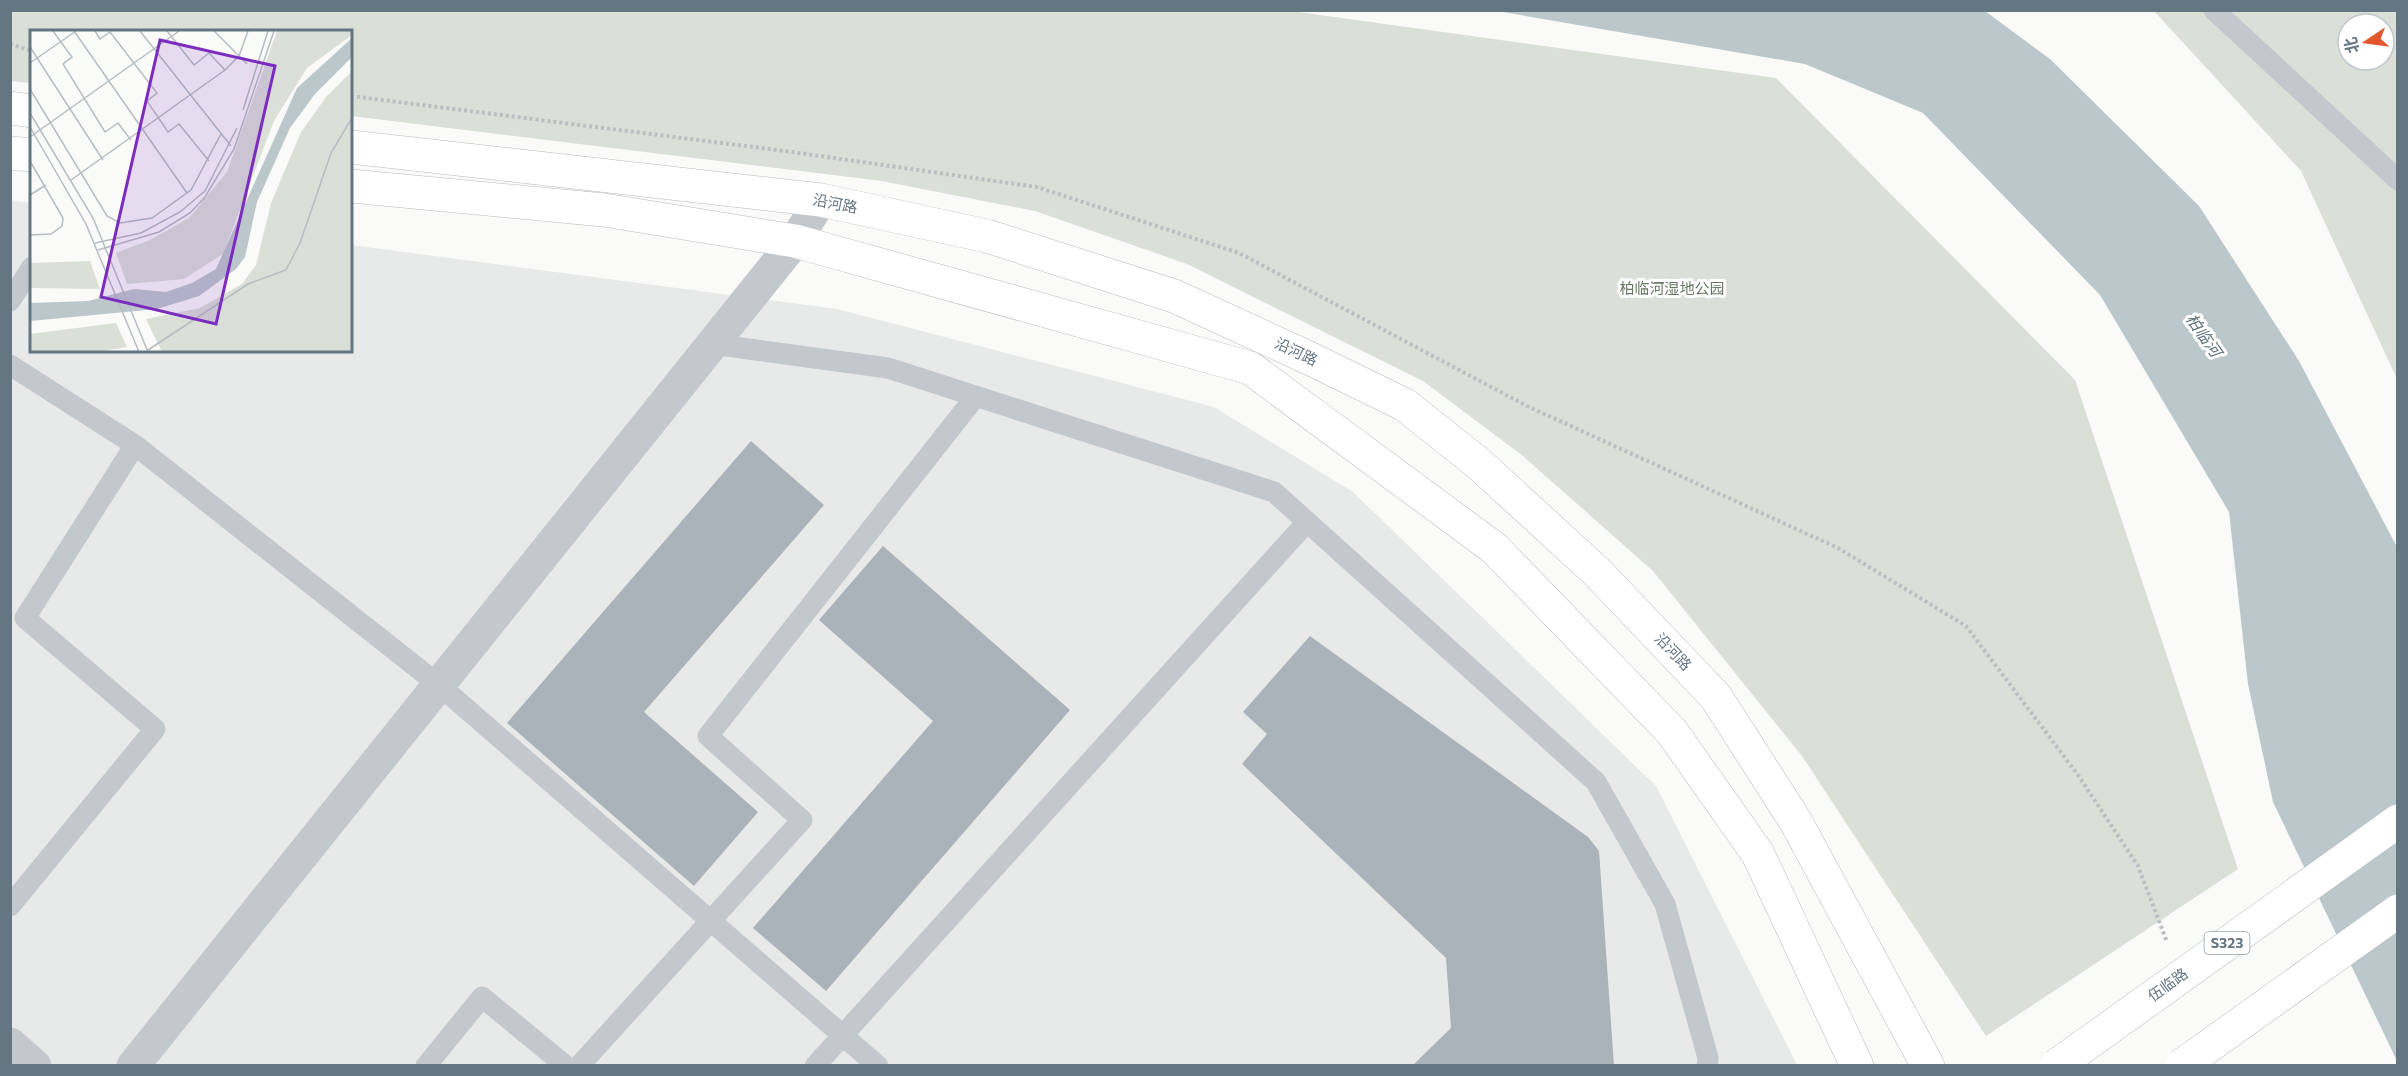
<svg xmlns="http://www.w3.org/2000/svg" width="2408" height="1076" viewBox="0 0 2408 1076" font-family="Commissioner,'Noto Sans SC',sans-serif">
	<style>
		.built { fill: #e8e9e9 }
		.green { fill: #dadfd7; fill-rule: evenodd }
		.water { fill: #bbc7cb }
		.building { fill: #aab3b9 }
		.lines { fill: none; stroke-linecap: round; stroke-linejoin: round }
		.secondary-casing { stroke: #b3babf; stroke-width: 34 }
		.path { stroke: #bbbfc2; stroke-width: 4; stroke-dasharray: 3 3; stroke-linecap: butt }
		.lane { stroke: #c3c8cc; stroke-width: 21 }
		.street { stroke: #c3c8cc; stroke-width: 33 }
		.secondary { stroke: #fff; stroke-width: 33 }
		.primary-bridge-casing { stroke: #b5babe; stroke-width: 34; stroke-linecap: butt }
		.primary-bridge { stroke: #fff; stroke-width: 33 }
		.labels { text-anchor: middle; stroke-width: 6; stroke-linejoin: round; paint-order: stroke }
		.shield { fill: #fff; stroke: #939fa8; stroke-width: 1.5 }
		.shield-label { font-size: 14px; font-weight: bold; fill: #657683 }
		.street-label { font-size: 15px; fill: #657683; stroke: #fff }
		.park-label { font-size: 15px; fill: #687a64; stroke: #fff }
		.water-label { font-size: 16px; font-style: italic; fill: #60757c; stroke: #fff }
		.inset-road { fill: none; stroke: #b5bdc2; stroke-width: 1.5 }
		.view { fill: #7b2cbf; fill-opacity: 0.15; stroke: #7b2cbf; stroke-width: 3 }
		.inset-edge { fill: none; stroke: #657683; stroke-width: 3 }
	</style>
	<rect width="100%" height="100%" fill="#fafaf8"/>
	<path class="built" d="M10 200 31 203 32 351H351V245L837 309 1214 407 1353 492 1656 786 1797 1065H11Z"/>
	<path class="green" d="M11 10H1284L1776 78 2075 380 2238 869 1986 1036 1802 756 1653 571 1523 456 1423 381 1187 264 1035 211 882 181 351 116V32H32L31 83 11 81Z
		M2154 11H2397V379L2301 171ZM2348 24H2384V60H2348Z"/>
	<path class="water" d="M1497 11H1985L2050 59 2199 206 2299 361 2397 547V1061L2273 802 2248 684 2229 512 2100 295 1923 113 1805 64Z"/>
	<path class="building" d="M751 441 824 505 644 712 758 812 694 886 507 723Z
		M883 546 1070 710 826 991 753 928 933 721 819 620Z
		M1310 636 1588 837 1599 851 1614 1066H1412L1451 1028 1446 958 1242 764 1267 734 1243 712Z"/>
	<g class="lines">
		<defs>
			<path id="secondary" d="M10 108 32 111
				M351 147 821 200 987 236 1174 296 1309 358 1405 405 1478 463 1597 572 1716 697 1796 822 1928 1066
				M10 153 32 155
				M351 186 604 210 795 241 1250 368 1494 548 1672 732 1758 854 1857 1066"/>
		</defs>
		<use href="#secondary" class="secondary-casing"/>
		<path class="path" d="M10 44 32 51
			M351 96 785 151 1037 187 1239 253 1527 406 1838 548 1966 626 2078 775 2138 866 2167 942"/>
		<path class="lane" d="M2214 10 2398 180
			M10 301 32 267
			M712 344 888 368 1274 492 1596 782 1665 904 1708 1058 1707 1066
			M10 365 135 445 439 685 878 1066
			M10 906 155 729 25 618 135 445
			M426 1066 482 997 566 1066
			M579 1066 802 820 708 736 976 396
			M815 1066 1307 522"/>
		<path class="street" d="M10 1044 35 1066
			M133 1066 795 241 821 200"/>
		<use href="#secondary" class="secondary"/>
		<defs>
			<path id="primary-bridge" d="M2056 1066 2398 821
				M2181 1066 2398 911"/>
		</defs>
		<use href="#primary-bridge" class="primary-bridge-casing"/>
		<use href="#primary-bridge" class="primary-bridge"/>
	</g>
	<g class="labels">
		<rect class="shield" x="2204.5" y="932" width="45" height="22" rx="4.5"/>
		<g class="shield-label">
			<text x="2227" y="948">S323</text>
		</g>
		<g class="street-label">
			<text transform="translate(835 204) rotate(11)" y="5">沿河路</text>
			<text transform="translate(1296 352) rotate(25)" y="5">沿河路</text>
			<text transform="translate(1673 652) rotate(46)" y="5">沿河路</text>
			<text transform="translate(2168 985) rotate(-36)" y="5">伍临路</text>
		</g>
		<g class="park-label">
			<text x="1672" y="294">柏临河湿地公园</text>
		</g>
		<g class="water-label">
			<text transform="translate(2204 335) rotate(55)" y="6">柏临河</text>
		</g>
	</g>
	<g transform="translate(30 30)">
		<rect width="322" height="322" fill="#fafaf8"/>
		<path d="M247 1H322V5L277 38 244 91 193 224 154 249 97 254 86 223 120 210 159 188 197 142ZM322 41V322H132L116 289 170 278 212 254 226 235 241 173 271 102 296 67ZM60 231 70 259 0 258V233ZM86 293 97 317 67 322H0V304Z" fill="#dadfd7"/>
		<path d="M322 8V27L285 64 260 98 227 172 215 227 206 239 169 266 127 279 0 291V273L58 271 104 259 136 262 162 253 186 239 267 58Z" fill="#bbc7cb"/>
		<path class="inset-road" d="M23 1 42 27 33 34 75 102 88 93 101 110M44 1 157 163M65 1 70 9 80 2 127 63 117 71 138 102 149 94 179 131M110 1 201 116M137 1 164 35 179 23 195 40M184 1 217 34M0 17 73 130M0 33 46 1M0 59 77 186 90 193 122 188 161 160 191 104M213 80 238 1M0 83 63 188 118 322M0 97 56 194 109 322M0 107 149 1M0 131 33 188 32 196 21 204 0 205M41 150 195 40 209 26 218 1M0 165 16 155M65 213 111 203 150 182 175 161 207 98M68 220 129 202 160 183 175 167 204 119 244 1M118 320 218 254 256 240 270 213 301 123 323 86"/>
		<path class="view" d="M130 10 245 36 186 294 71 267Z"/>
		<rect width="322" height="322" class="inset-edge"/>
	</g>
	<rect width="2408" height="1076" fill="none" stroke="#657683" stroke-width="24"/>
	<g transform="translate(2366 42) rotate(257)"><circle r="28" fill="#ffffff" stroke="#c1c8cd" stroke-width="1.5"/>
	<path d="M0-4.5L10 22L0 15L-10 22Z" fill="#e4572e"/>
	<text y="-9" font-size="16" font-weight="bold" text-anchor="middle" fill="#657683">北</text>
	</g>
</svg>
